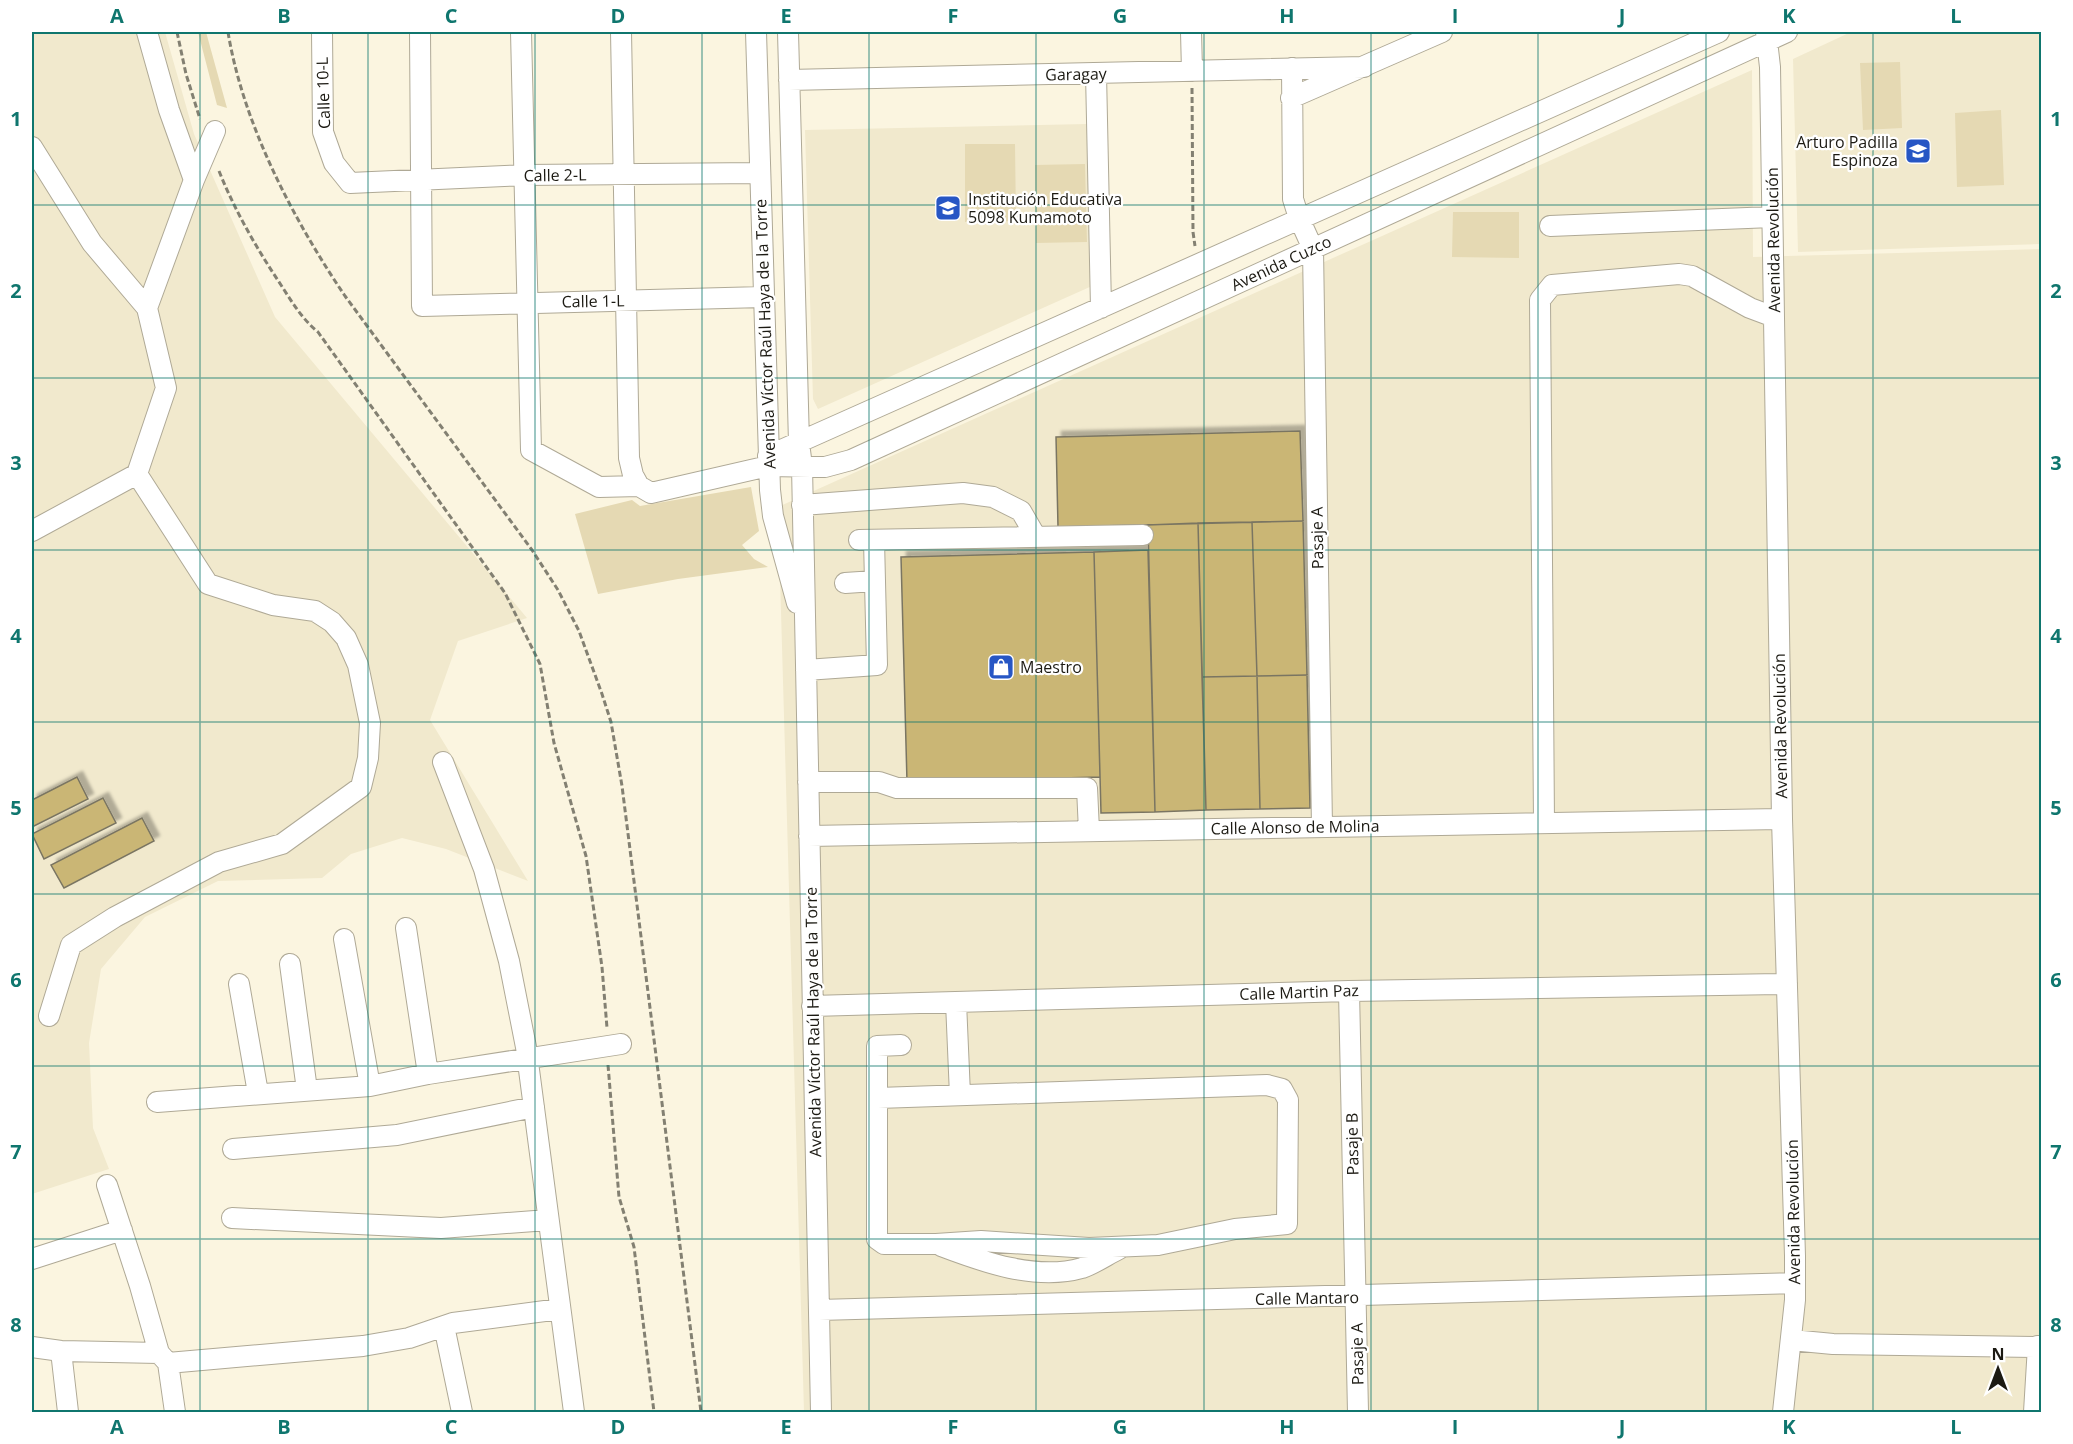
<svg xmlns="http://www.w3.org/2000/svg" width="2073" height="1444" viewBox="0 0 2073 1444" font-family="'Open Sans',sans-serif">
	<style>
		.built { fill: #f1e9cd }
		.green { fill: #e5d9b3 }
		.building { fill: #cab675; stroke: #7a7562; stroke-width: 1.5; filter: url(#shadow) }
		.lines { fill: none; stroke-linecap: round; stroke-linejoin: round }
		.minor-casing { stroke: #afa996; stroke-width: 22 }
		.path { stroke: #838072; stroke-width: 3; stroke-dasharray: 6 3; stroke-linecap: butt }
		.minor { stroke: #fff; stroke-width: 20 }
		.grid { fill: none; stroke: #0f766e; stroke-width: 1.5; stroke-opacity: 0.55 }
		.labels { text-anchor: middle; stroke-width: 4.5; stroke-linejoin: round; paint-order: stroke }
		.street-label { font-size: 16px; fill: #1c1a13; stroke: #fff }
		.poi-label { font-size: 16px; fill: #1c1a13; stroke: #fff; text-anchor: start }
		.neatline { fill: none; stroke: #0f766e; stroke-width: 2 }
		.grid-label { font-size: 20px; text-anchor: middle; font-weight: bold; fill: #0f766e }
	</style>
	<defs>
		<filter id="shadow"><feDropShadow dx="5.5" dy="-5.5" stdDeviation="1.5" flood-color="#0004"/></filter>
	</defs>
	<rect width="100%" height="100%" fill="#fbf5e0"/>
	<path class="built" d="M32 32H165L194 134 275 317 527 618 458 641 430 720 528 881 446 849 402 838 351 854 322 878 218 881 145 917 101 969 89 1043 93 1128 109 1169 32 1194Z
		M1851 32H2041V244L1798 252 1793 59Z
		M1752 70 1753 257 2041 249V1412H804L778 507Z
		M1087 124 1092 286 818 409 813 399 805 130Z"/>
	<path class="green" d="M198 32H206L227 108 217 105Z
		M1900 62 1902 128 1863 130 1860 63Z
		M2001 110 2004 185 1957 187 1955 113Z
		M965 144H1015L1016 221 965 222Z
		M1085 164 1087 242 1036 243 1035 165Z
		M1453 212H1519V258L1452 257Z
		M751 487 759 531 742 545 754 559 768 567 678 579 598 594 575 514 632 500 640 506Z"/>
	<path class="building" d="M1300 431 1303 521 1058 527 1056 437Z
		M1303 521 1307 675 1257 676 1252 522Z
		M1252 522 1257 676 1202 677 1198 523Z
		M1198 523 1206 810 1155 812 1148 525Z
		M1148 550 1155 812 1101 813 1094 552Z
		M1094 552 1100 777 907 782 901 557Z
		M1307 675 1310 808 1260 809 1257 676Z
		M1257 676 1260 809 1206 810 1202 677Z
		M77 777 88 799 32 827V800Z
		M103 798 116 823 44 859 32 834Z
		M142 818 154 841 64 888 51 865Z"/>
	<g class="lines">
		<defs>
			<path id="minor" d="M147 32 169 110 194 180
				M322 32 323 132 334 163 350 183 524 175 760 173
				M420 32 422 306 763 297
				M521 32 531 450 599 487 639 486 651 493 768 466 825 467 851 460 1787 32
				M621 32 629 458 633 475 639 486
				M756 32 770 490 773 516 797 603
				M788 32 799 443 802 466 821 1412
				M1191 32 1192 71
				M1766 32 1770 67 1782 819 1795 1256V1300L1783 1412
				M1292 68 1293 199 1299 218 1313 249 1322 827
				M1096 73 1101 308
				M789 80 1364 67
				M1291 98 1442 32
				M32 147 92 243 147 308
				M1550 226 1772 217
				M768 456 1719 32
				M802 505 963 493 993 497 1021 511 1036 537
				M32 531 137 474 166 388 147 308 194 180 215 131
				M859 540 1143 535
				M845 583 875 581
				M806 670 877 665 874 540
				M443 762 484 869 509 961 526 1047 574 1412
				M808 782H879L897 788H1087L1089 831
				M1544 823 1540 300 1552 285 1679 274 1692 276 1750 308 1774 317
				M809 836 1782 819
				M406 928 428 1074
				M344 939 370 1086
				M290 964 307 1090
				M239 984 258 1093
				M1349 991 1358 1412
				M956 1002 960 1095
				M812 1006 1349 991 1787 984
				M49 1016 71 945 115 917 219 862 282 844 361 787 368 758 370 723 358 665 346 638 332 622 315 611 273 605 208 584 137 474
				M878 1098 1267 1085 1282 1089 1288 1100 1287 1224 1235 1229 1158 1245 1089 1248 981 1241 936 1244H884L877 1239V1046L901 1045
				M157 1102 370 1086 428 1074 621 1044
				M233 1149 397 1135 534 1107
				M107 1185 140 1286 159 1353
				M232 1218 441 1228 548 1220
				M941 1246C983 1262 1036 1281 1082 1268 1094 1264 1107 1255 1119 1249
				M32 1259 122 1230
				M819 1310 1795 1283
				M444 1326 462 1412
				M1791 1340 1833 1344 2042 1347
				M32 1347 61 1351 159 1353 168 1363 363 1346 409 1338 453 1323 560 1309
				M61 1351 68 1412
				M168 1363 175 1412
				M2034 1412 2038 1346"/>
		</defs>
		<use href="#minor" class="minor-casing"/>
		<path class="path" d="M177 32 186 74 200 119
			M228 32C243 124 293 219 345 296L532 550 558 590 579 631 602 694 611 722 622 786 701 1412
			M1192 88 1193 232 1195 246
			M219 171C235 211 257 249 281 285 292 302 302 319 318 332L505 593 540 664 554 743 586 856 602 967 607 1028
			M608 1065 619 1197 634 1247 654 1412"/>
		<use href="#minor" class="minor"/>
	</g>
	<path class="grid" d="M200 32V1412M368 32V1412M535 32V1412M702 32V1412M869 32V1412M1036 32V1412M1204 32V1412M1371 32V1412M1538 32V1412M1706 32V1412M1873 32V1412M32 205H2042M32 378H2042M32 550H2042M32 722H2042M32 894H2042M32 1066H2042M32 1239H2042"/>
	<defs>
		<symbol id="school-square" viewBox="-11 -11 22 22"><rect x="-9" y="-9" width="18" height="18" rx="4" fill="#2756c4" stroke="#fff"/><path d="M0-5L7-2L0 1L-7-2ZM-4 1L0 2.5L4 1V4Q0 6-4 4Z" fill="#fff"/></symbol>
		<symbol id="shop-square" viewBox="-11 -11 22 22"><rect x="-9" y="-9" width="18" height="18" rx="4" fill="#2756c4" stroke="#fff"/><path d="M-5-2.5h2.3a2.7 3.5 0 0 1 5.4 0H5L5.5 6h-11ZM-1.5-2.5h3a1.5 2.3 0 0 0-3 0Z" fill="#fff"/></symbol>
	</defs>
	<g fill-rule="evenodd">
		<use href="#school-square" x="1903" y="136" width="30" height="30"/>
		<use href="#school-square" x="933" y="193" width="30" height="30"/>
		<use href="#shop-square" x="986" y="652" width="30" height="30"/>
	</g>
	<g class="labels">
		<g class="street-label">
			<text transform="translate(1076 74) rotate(-1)" y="6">Garagay</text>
			<text transform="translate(323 93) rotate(-92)" y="6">Calle 10-L</text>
			<text transform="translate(555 175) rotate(-1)" y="6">Calle 2-L</text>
			<text transform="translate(1773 240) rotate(-91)" y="6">Avenida Revolución</text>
			<text transform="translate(1281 263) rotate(-25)" y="6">Avenida Cuzco</text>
			<text transform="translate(593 301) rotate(-1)" y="6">Calle 1-L</text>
			<text transform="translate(765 334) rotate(-92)" y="6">Avenida Víctor Raúl Haya de la Torre</text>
			<text transform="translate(1317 538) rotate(-91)" y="6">Pasaje A</text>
			<text transform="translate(1780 726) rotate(-91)" y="6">Avenida Revolución</text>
			<text transform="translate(1295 827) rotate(-1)" y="6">Calle Alonso de Molina</text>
			<text transform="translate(1299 992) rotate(-2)" y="6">Calle Martin Paz</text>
			<text transform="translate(813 1022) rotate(-91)" y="6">Avenida Víctor Raúl Haya de la Torre</text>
			<text transform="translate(1352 1144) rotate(-91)" y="6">Pasaje B</text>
			<text transform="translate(1793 1212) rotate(-91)" y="6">Avenida Revolución</text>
			<text transform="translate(1307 1298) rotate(-1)" y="6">Calle Mantaro</text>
			<text transform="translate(1357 1354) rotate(-91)" y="6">Pasaje A</text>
		</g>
		<g class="poi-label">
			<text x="1898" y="148" text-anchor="end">Arturo Padilla<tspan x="1898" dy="18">Espinoza</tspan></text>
			<text x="968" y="205">Institución Educativa<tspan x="968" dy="18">5098 Kumamoto</tspan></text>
			<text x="1020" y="673">Maestro</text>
		</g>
	</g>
	<rect width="2073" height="1444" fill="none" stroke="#ffffff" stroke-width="66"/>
	<g transform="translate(1998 1369)" stroke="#ffffff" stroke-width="4.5" paint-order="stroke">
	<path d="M0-4.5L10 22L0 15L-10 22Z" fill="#1c1a13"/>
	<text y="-9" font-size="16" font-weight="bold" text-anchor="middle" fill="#1c1a13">N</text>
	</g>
	<rect x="33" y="33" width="2007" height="1378" class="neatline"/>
	<g class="grid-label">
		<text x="117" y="23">A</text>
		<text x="284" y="23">B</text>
		<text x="451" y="23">C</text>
		<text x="618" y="23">D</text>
		<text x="786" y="23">E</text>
		<text x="953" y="23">F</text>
		<text x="1120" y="23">G</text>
		<text x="1287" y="23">H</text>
		<text x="1455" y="23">I</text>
		<text x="1622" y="23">J</text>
		<text x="1789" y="23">K</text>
		<text x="1956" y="23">L</text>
		<text x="16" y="126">1</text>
		<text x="2056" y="126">1</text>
		<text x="16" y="298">2</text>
		<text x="2056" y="298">2</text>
		<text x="16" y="470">3</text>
		<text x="2056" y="470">3</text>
		<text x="16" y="643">4</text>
		<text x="2056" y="643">4</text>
		<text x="16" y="815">5</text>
		<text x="2056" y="815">5</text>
		<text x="16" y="987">6</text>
		<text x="2056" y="987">6</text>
		<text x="16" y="1159">7</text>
		<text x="2056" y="1159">7</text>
		<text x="16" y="1332">8</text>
		<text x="2056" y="1332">8</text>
		<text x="117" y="1434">A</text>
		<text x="284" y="1434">B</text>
		<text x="451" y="1434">C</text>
		<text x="618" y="1434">D</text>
		<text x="786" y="1434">E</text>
		<text x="953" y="1434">F</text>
		<text x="1120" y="1434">G</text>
		<text x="1287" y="1434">H</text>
		<text x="1455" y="1434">I</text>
		<text x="1622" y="1434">J</text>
		<text x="1789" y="1434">K</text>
		<text x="1956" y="1434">L</text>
	</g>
</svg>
